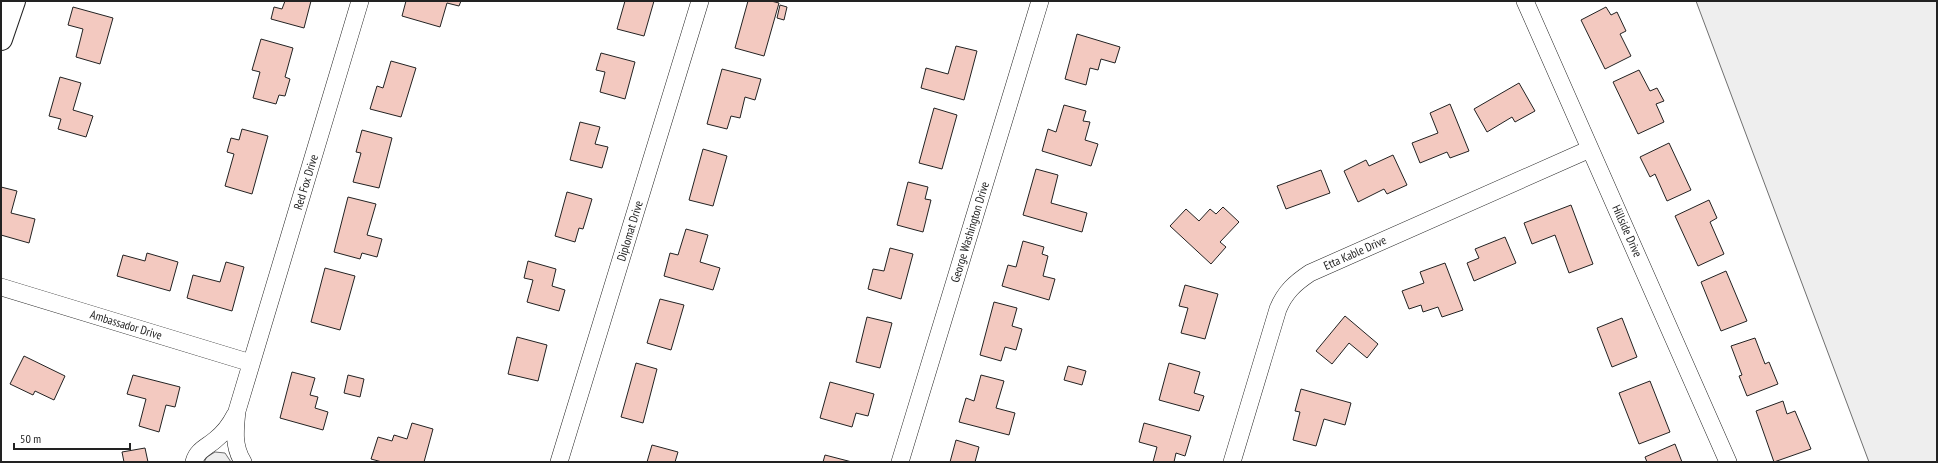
<svg xmlns="http://www.w3.org/2000/svg" width="1938" height="463" viewBox="0 0 1938 463" font-family="'PT Sans Narrow',sans-serif">
	<style>
		.green { fill: #eee; stroke: #6f6f6f }
		.building { fill: #f3c9c0; stroke: #222 }
		.lines { fill: none; stroke-linecap: round; stroke-linejoin: round }
		.minor-casing { stroke: #222; stroke-width: 18 }
		.major-casing { stroke: #222; stroke-width: 24 }
		.minor { stroke: #fff; stroke-width: 17 }
		.major { stroke: #fff; stroke-width: 22 }
		.labels { text-anchor: middle; stroke-width: 3; stroke-linejoin: round; paint-order: stroke }
		.street-label { font-size: 12px; fill: #222; stroke: #fff }
	</style>
	<rect width="100%" height="100%" fill="#fff"/>
	<path class="green" d="M1696 1H1937V462H1869Z
		M215 452 225 453 231 462H204L207 457Z"/>
	<path class="building" d="M285 1H311L304 28 271 19 274 7 282 9Z
		M406 1H461L459 6 447 3 440 27 402 16Z
		M625 1H654L644 36 617 29Z
		M748 1H771L779 3 764 56 735 48Z
		M780 5 787 7 784 20 777 18Z
		M73 7 113 18 100 64 76 57 83 29 68 25Z
		M1606 7 1611 15 1617 12 1626 31 1620 34 1631 56 1605 69 1581 20Z
		M1077 34 1120 47 1115 63 1101 59 1098 70 1090 68 1086 85 1065 79Z
		M261 39 293 48 285 77 290 79 285 96 279 95 276 104 253 98 260 72 252 70Z
		M956 46 977 51 964 100 921 88 926 68 948 74Z
		M601 53 635 62 625 99 600 92 605 72 596 70Z
		M391 61 416 68 401 117 370 109 377 86 383 88Z
		M722 69 761 79 755 100 745 97 740 118 731 116 727 129 707 124Z
		M1639 70 1650 91 1657 88 1664 101 1656 104 1664 122 1638 134 1613 82Z
		M60 77 81 83 73 110 93 116 86 137 58 129 61 119 49 116Z
		M1519 83 1535 111 1515 122 1512 117 1487 132 1474 109Z
		M1450 104 1469 151 1450 158 1447 152 1420 163 1412 143 1438 133 1430 113Z
		M1064 105 1086 111 1083 121 1090 122 1085 140 1098 144 1091 166 1042 151 1048 129 1056 132Z
		M934 108 957 115 942 169 919 163Z
		M580 122 600 127 595 144 608 147 602 168 570 160Z
		M242 129 268 136 252 194 225 186 234 154 227 152 231 138 239 140Z
		M362 130 392 138 379 188 353 182 361 153 356 152Z
		M1669 143 1691 190 1667 201 1655 174 1650 177 1640 157Z
		M703 149 727 156 713 206 689 200Z
		M1393 155 1407 185 1387 194 1384 189 1358 202 1344 171 1366 160 1369 166Z
		M1036 169 1058 175 1051 203 1087 213 1082 232 1023 215Z
		M1321 170 1330 193 1286 209 1277 186Z
		M908 182 928 187 925 199 931 200 923 232 897 225Z
		M1 187 17 191 11 213 35 219 29 243 1 235Z
		M567 192 592 199 583 229 579 228 575 242 555 236Z
		M348 197 376 204 367 235 382 239 377 257 362 253 360 259 334 252Z
		M1709 200 1717 218 1710 222 1724 254 1698 266 1675 216Z
		M1571 205 1593 264 1569 273 1555 235 1532 244 1524 223Z
		M1223 207 1239 222 1220 242 1226 247 1211 264 1170 226 1186 209 1199 221 1210 209 1216 214Z
		M686 229 708 235 700 262 720 268 713 290 664 276 670 253 678 255Z
		M1505 237 1516 263 1474 281 1467 263 1479 258 1475 249Z
		M1023 241 1044 247 1042 254 1048 256 1043 276 1055 279 1049 300 1002 286 1008 265 1016 267Z
		M890 248 913 254 901 299 868 289 873 269 884 271Z
		M147 253 178 262 170 291 117 276 123 255 145 261Z
		M528 261 556 269 552 286 565 290 559 311 527 302 533 280 524 278Z
		M226 262 244 267 232 311 187 298 193 275 220 282Z
		M1445 263 1463 310 1442 317 1438 307 1423 312 1421 305 1409 309 1402 291 1424 283 1420 272Z
		M325 268 355 276 340 330 311 322Z
		M1726 271 1747 321 1721 331 1701 282Z
		M1185 285 1218 294 1205 339 1181 333 1188 308 1179 306Z
		M660 299 684 305 671 350 647 343Z
		M994 302 1017 308 1012 326 1022 329 1016 350 1005 347 1001 361 980 355Z
		M1345 316 1378 344 1367 358 1349 343 1332 364 1316 351Z
		M867 317 892 323 880 368 856 362Z
		M1622 318 1637 357 1612 367 1597 328Z
		M517 337 547 345 538 381 508 374Z
		M1755 338 1765 364 1769 362 1778 384 1747 396 1739 376 1742 375 1731 346Z
		M24 356 65 376 54 400 35 391 33 395 10 384Z
		M636 363 657 369 643 423 621 417Z
		M1169 363 1200 372 1194 393 1204 396 1199 411 1159 400Z
		M1068 366 1086 371 1082 385 1064 380Z
		M292 372 315 378 310 395 318 397 315 408 328 412 323 430 280 418Z
		M133 375 180 387 175 407 166 405 159 432 139 426 146 399 127 394Z
		M348 375 364 379 360 397 344 393Z
		M981 375 1004 381 996 408 1015 413 1009 435 959 422 966 398 974 401Z
		M1650 381 1670 432 1639 444 1619 393Z
		M830 382 874 394 868 416 856 413 852 427 820 418Z
		M1301 389 1351 403 1345 425 1324 419 1316 446 1293 440 1300 412 1295 411Z
		M1783 401 1787 414 1795 411 1811 449 1774 462 1756 411Z
		M412 423 433 429 424 462H382L371 459 378 437 392 441 394 435 407 439Z
		M1144 423 1191 436 1185 456 1176 453 1174 462H1153L1157 447 1139 442Z
		M956 440 979 447 975 462H950Z
		M1675 444 1682 462H1647L1645 457Z
		M652 445 678 452 675 462H647Z
		M145 448 148 462H124L122 452Z
		M825 455 852 462H823Z"/>
	<g class="lines">
		<defs>
			<path id="minor" d="M1525 1 1728 462
				M1 287 251 363
				M194 462C197 450 207 447 215 440 224 433 230 425 235 415
				M243 462C233 446 235 430 237 411L360 1
				M559 462 700 1
				M900 462 1040 1
				M1232 462 1278 309C1285 292 1295 283 1310 273L1590 149"/>
			<path id="major" d="M1 39 14 1"/>
		</defs>
		<use href="#minor" class="minor-casing"/>
		<use href="#major" class="major-casing"/>
		<use href="#minor" class="minor"/>
		<use href="#major" class="major"/>
	</g>
	<g class="labels">
		<g class="street-label">
			<text transform="translate(306 182) rotate(-73)" y="4">Red Fox Drive</text>
			<text transform="translate(630 231) rotate(-73)" y="4">Diplomat Drive</text>
			<text transform="translate(1627 231) rotate(66)" y="4">Hillside Drive</text>
			<text transform="translate(970 232) rotate(-73)" y="4">George Washington Drive</text>
			<text transform="translate(1355 253) rotate(-24)" y="4">Etta Kable Drive</text>
			<text transform="translate(126 325) rotate(17)" y="4">Ambassador Drive</text>
		</g>
	</g>
	<rect width="1938" height="463" fill="none" stroke="#222222" stroke-width="4"/>
	<path d="M14 443v6h116v-6" fill="none" stroke="#222222" stroke-width="2"/>
	<text x="20" y="443" font-size="12" fill="#222222" stroke="#ffffff" stroke-width="3" paint-order="stroke">50 m</text>
</svg>
